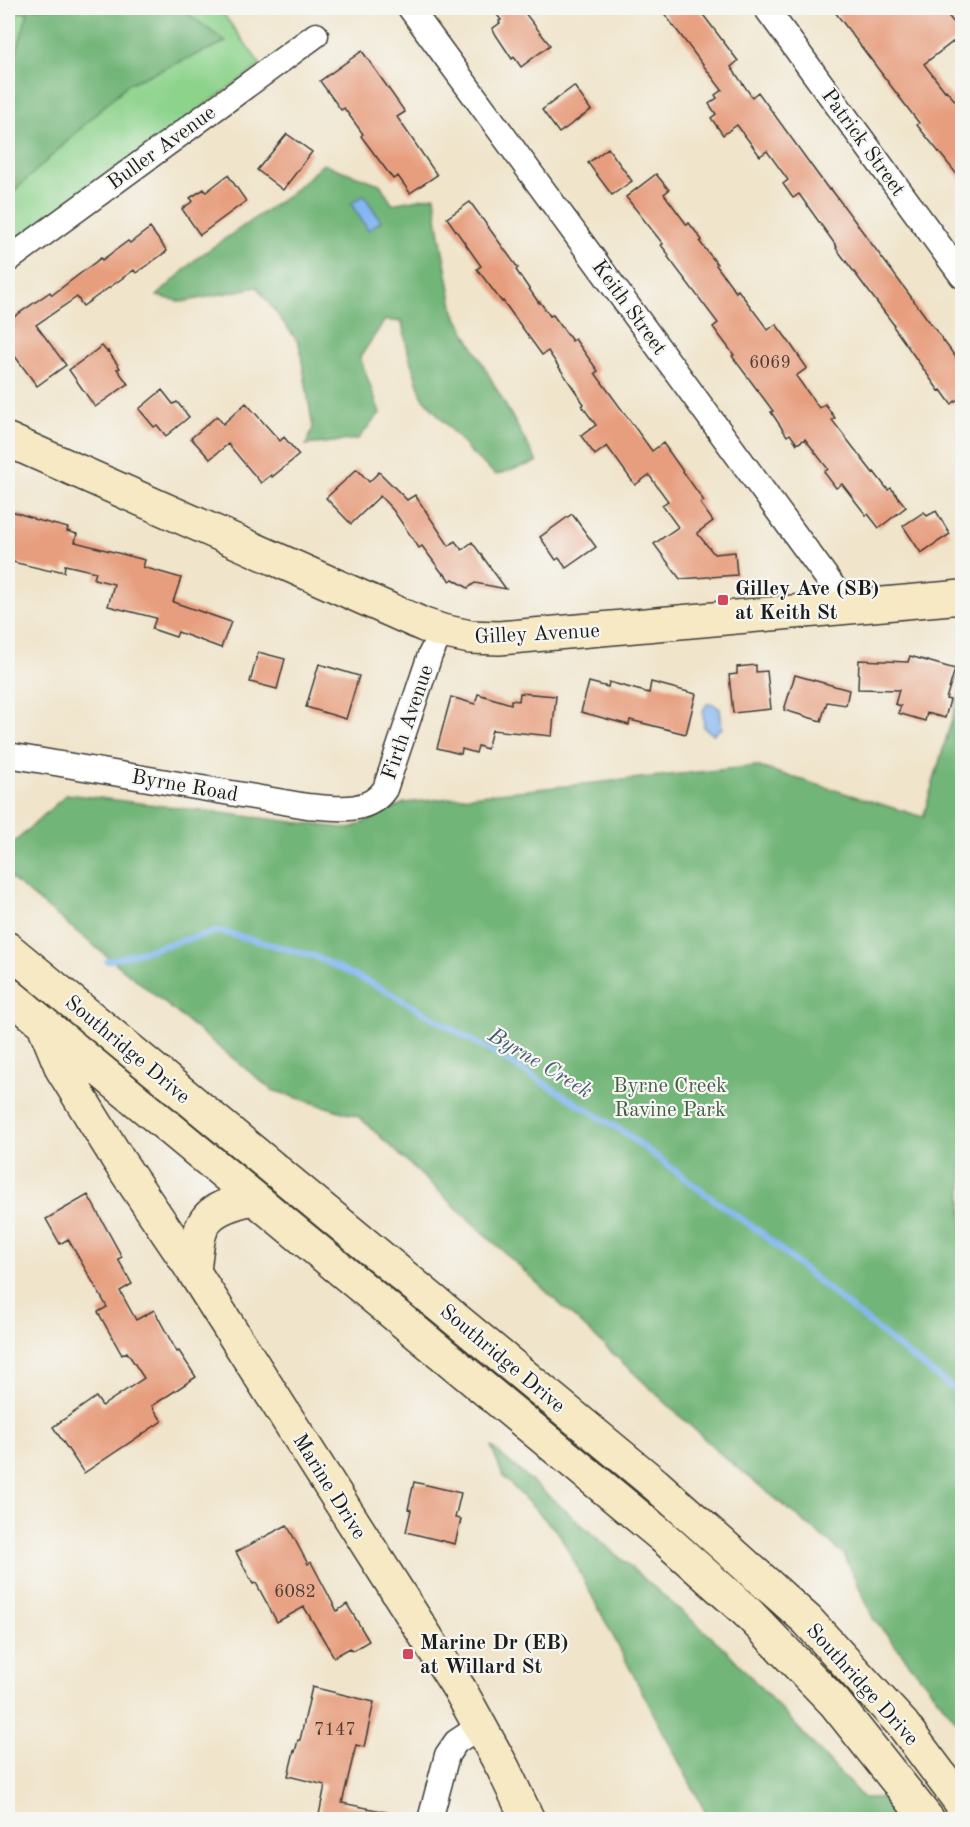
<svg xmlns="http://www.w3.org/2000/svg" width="970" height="1827" viewBox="0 0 970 1827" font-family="'Old Standard TT',serif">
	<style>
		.green { fill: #8dd38c; stroke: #547854; stroke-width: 1.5 }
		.forest { fill: #72b578; stroke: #47684a; stroke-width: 1.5 }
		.water { fill: #84b7f1; stroke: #506a86; stroke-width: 1.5 }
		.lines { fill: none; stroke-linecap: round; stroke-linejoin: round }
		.stream { stroke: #84b7f1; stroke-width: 6 }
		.building { fill: #e79e7e }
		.street-casing { stroke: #3c3a36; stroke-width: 27 }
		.secondary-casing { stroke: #3c3a36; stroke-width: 36 }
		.street { stroke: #fff; stroke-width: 24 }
		.secondary { stroke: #f6e9c3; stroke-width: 33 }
		.poi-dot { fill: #d1495b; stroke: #f6f6f2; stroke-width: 2 }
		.labels { text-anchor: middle; stroke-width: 4.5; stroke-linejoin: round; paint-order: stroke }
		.number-label { font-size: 18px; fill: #4f3c34 }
		.street-label { font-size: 21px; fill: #1c1c1c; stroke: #f6f6f2 }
		.poi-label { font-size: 21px; font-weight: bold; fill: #1c1c1c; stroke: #f6f6f2; text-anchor: start }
		.park-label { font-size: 21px; fill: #445c43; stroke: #f6f6f2 }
		.water-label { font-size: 22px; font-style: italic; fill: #465a71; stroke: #f6f6f2 }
	</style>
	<rect width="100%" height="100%" fill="#f6f6f2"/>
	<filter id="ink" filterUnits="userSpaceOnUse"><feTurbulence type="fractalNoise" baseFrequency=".0167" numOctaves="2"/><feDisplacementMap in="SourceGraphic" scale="12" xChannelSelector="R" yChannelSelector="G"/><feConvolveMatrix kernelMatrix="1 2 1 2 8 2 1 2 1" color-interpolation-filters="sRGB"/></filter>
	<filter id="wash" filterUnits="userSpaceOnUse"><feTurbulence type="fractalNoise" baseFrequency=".008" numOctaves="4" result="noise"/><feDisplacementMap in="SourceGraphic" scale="24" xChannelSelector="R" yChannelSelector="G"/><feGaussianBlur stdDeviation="1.35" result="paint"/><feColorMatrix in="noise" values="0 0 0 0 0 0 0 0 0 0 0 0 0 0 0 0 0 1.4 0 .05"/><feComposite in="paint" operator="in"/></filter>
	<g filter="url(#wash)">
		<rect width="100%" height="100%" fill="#f0e4ca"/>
		<path class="green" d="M8 8H219L261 65 8 246Z"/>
		<path class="forest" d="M8 8H180L226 42 128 84 8 197V82L28 12H8Z
			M323 164 380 184 392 204 435 196 438 224 454 312 537 462 496 475 472 454 422 396 409 356 402 322 385 320 360 357 380 413 358 439 306 445 313 428 299 343 257 287 182 302 157 296 197 258 290 194Z
			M962 685V1728L873 1618 844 1554 723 1456 359 1117 272 1090 8 876V848L67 794 350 829 404 803 756 766 923 817Z
			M491 1446 725 1649 863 1798H886L901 1819H709L560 1535 503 1476Z"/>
		<path class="water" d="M364 195 381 221 368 230 351 204Z
			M707 704H713L720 709 722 728 713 734 704 728 703 711Z"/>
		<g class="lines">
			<path class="stream" d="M107 961 219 931 314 956 385 990 506 1060 624 1132 707 1195 763 1234 803 1269 905 1352 959 1393H962"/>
		</g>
		<g id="blocks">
			<path class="building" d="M492 8H514L517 11 521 8 550 45 521 67 514 57 512 59 492 29 500 23 499 21 501 20Z
				M660 8H698L738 61 731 67 752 97 758 92 829 190 831 189 963 367V396L951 404 941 390 939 391 893 326 894 325 836 248 837 247 799 194 793 198 783 184 788 180 767 151 760 156 737 125 723 135 711 118 716 114 709 104 717 98 715 95 722 90Z
				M832 8H942L963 34 924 64 945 91 946 90 963 110V182L917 125 919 123Z
				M362 51 405 112 397 117 437 175 410 193 398 176 393 179 361 136 363 134 344 108 341 110 320 81Z
				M574 86 591 110 559 133 542 110Z
				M287 134 312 152 283 190 257 170Z
				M608 148 632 181 612 195 588 163Z
				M656 174 669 190 664 194 687 225 689 223 702 240 700 242 717 264 716 265 736 292 738 290 768 330 776 324 787 339 807 368 796 376 819 408 825 404 835 418 832 420 873 473 874 472 888 490 891 488 906 507 879 528 868 514 866 515 842 484 836 488 824 472 828 469 805 439 797 444 790 434 787 436 771 412 773 411 732 356 734 355 713 327 718 323 668 257 669 255 661 245 663 244 626 197Z
				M228 175 246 201 200 235 182 209 193 201 190 198 204 189 206 192Z
				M470 202 518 268 516 270 539 303 540 302 550 316 553 315 572 341 575 339 598 371 595 373 652 451 663 443 704 501 700 503 713 521 697 533 714 554 735 552 737 575 680 579 654 544 678 527 662 505 668 501 649 475 635 485 607 446 595 455 581 436 596 425 582 406 584 404 548 351 542 355 503 301 502 302 477 269 481 266 447 218Z
				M150 228 167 251 136 273 134 270 83 306 77 297 36 325 66 365 37 386 8 347V321L50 292 52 295 101 258 102 260 128 241 130 243Z
				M102 346 107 352 108 351 120 368 117 369 128 384 95 407 69 370Z
				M162 390 173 404 177 402 189 417 166 436 157 425 154 427 139 409Z
				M246 403 280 441 284 437 299 455 272 477 271 475 261 483 228 444 210 459 191 438 217 416 223 424Z
				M357 469 369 482 379 472 407 500 415 495 449 546 455 541 462 550 472 542 506 589 475 583 468 588 453 579 450 581 444 573 443 574 422 546 419 548 393 510 380 496 351 524 326 498Z
				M8 510 33 518V519L68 528 67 531 77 534 75 542 145 560 143 567 181 578 173 602 231 622 221 648 178 632 176 637 152 629 156 618 108 606 114 584 94 579 96 572 65 565 64 572 52 569 51 571 8 561Z
				M936 511 950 534 921 553 903 526 924 512 927 516Z
				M572 514 596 547 566 568 559 558 556 560 540 537Z
				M258 652 285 659 277 689 250 682Z
				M910 656 955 669 946 699 950 700 945 718 927 713 925 721 898 713 901 706 895 704 899 690 858 689 859 660 908 662Z
				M319 664 359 676 346 719 306 707Z
				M756 665V672L767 671 771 709 733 713 729 675 737 674V667Z
				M795 675 849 690 846 705 827 702 821 721 784 710Z
				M589 682 608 687 609 682 649 693 651 682 696 694 686 734 630 720 629 725 581 712Z
				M520 693 556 696 552 736 492 730 487 749 478 746 476 753 462 749 461 754 437 748 451 697 475 704 478 694 511 704V700L519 701Z
				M88 1195 122 1257 118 1259 132 1284 120 1291 136 1320 154 1310 177 1352 179 1351 196 1377 152 1406 162 1421 84 1473 53 1427 96 1397 102 1406 144 1378 127 1352 122 1355 98 1312 107 1307 68 1239 60 1244 46 1219Z
				M414 1482 461 1493 455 1518 461 1519 455 1544 406 1532 411 1510 408 1509Z
				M287 1525 308 1564 311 1562 337 1611 347 1604 369 1641 352 1651 350 1648 334 1657 304 1607 277 1622 256 1583 253 1584 236 1552Z
				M312 1687 374 1702 364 1747 356 1745 342 1803 387 1812 386 1820H318L325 1785 288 1776 294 1751 295 1752 298 1740H300Z"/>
		</g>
	</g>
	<g filter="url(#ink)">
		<use href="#blocks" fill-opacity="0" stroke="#3c3a36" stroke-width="1.5"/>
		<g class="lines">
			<defs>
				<path id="street" d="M410 8 849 608
					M766 8 962 276
					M8 260 316 35
					M8 755 307 806C334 808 368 815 385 789L430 655 442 631
					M430 1820 447 1755 456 1742 480 1726"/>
				<path id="secondary" d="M8 440 424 625 442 631 470 637 499 638 962 597
					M8 949 655 1484 807 1620 903 1725 962 1804
					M8 994 662 1536 747 1612 835 1703 928 1820
					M46 1030 62 1069 119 1161 194 1272 460 1690 503 1768 528 1820
					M194 1272C199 1221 201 1210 253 1198"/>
			</defs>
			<use href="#street" class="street-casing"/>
			<use href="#secondary" class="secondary-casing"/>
			<use href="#street" class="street"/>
			<use href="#secondary" class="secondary"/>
		</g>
	</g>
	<g class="poi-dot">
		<rect x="717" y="594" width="12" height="12" rx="3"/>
		<rect x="402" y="1648" width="12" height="12" rx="3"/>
	</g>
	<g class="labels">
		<g class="number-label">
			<text x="770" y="368">6069</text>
			<text x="295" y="1597">6082</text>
			<text x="335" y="1735">7147</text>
		</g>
		<g class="street-label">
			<text transform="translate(864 142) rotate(54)" y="7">Patrick Street</text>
			<text transform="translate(161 147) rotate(-36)" y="7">Buller Avenue</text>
			<text transform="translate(630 307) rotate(54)" y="7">Keith Street</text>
			<text transform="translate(537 633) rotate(-3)" y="7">Gilley Avenue</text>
			<text transform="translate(407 722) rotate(-71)" y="7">Firth Avenue</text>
			<text transform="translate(185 785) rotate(10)" y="7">Byrne Road</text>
			<text transform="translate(128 1049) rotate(40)" y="7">Southridge Drive</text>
			<text transform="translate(503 1358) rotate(40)" y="7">Southridge Drive</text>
			<text transform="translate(330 1486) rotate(58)" y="7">Marine Drive</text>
			<text transform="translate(863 1684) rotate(48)" y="7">Southridge Drive</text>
		</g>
		<g class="poi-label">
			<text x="735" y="595">Gilley Ave (SB)<tspan x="735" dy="24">at Keith St</tspan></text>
			<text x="420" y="1649">Marine Dr (EB)<tspan x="420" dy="24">at Willard St</tspan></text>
		</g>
		<g class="park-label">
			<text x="670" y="1092">Byrne Creek<tspan x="670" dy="24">Ravine Park</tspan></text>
		</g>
		<g class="water-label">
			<text transform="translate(541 1062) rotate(31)" y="8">Byrne Creek</text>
		</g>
	</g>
	<rect width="970" height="1827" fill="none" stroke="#f6f6f2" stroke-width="30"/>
</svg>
